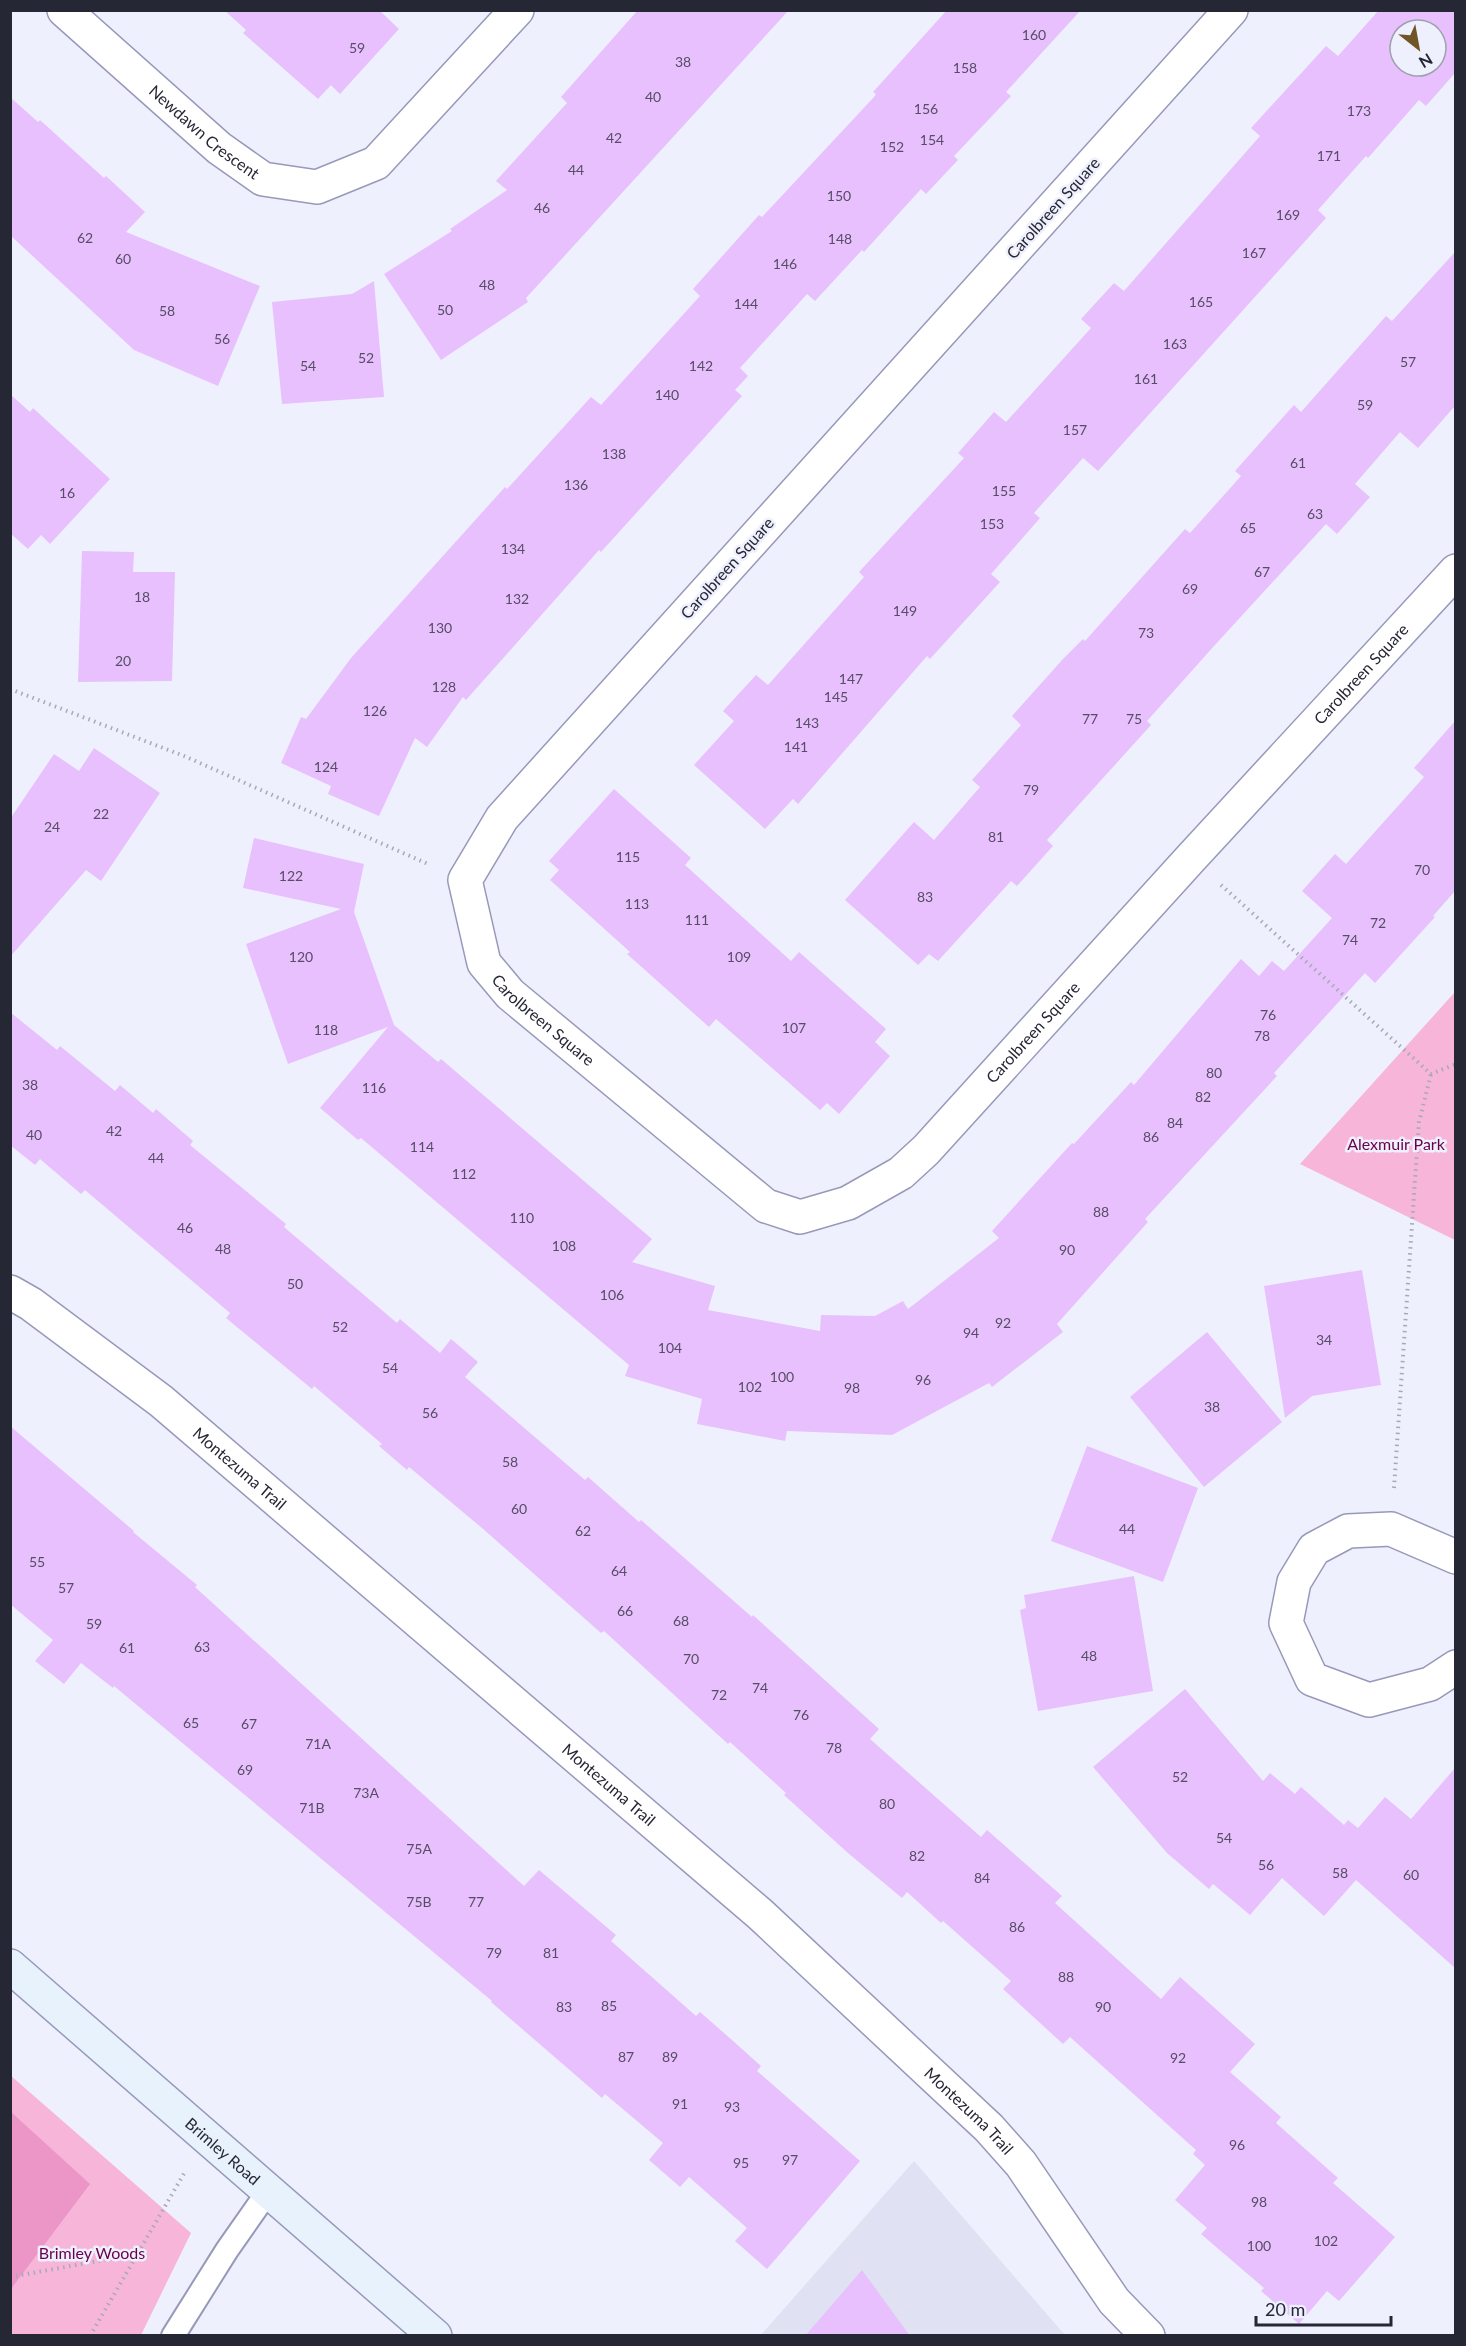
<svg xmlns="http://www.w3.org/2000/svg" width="1466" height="2346" viewBox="0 0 1466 2346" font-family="Lato,sans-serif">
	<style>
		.built { fill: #e0e1f2 }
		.green { fill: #f6b5d9 }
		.forest { fill: #eb96c6 }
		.building { fill: #e8c0fd; fill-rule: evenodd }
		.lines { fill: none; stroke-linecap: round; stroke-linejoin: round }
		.lane-casing { stroke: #9799b9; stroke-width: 26 }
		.street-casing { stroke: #9799b9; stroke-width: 36 }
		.secondary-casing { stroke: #9799b9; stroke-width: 36 }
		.path { stroke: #a8a9b7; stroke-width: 4; stroke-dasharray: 1.5 4.5; stroke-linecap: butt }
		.lane { stroke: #fff; stroke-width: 22 }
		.street { stroke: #fff; stroke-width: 33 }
		.secondary { stroke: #e8f2fc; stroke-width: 33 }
		.labels { text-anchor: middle; stroke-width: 5; stroke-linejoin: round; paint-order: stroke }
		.number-label { font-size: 14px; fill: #564d66 }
		.street-label { font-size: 16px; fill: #262734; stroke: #eff0fe }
		.park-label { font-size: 16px; fill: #69014b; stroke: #eff0fe }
	</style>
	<rect width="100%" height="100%" fill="#eff0fe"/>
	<path class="built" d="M914 2161 1065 2335 760 2336Z"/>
	<path class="green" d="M1455 992V1240L1300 1164Z
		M10 2075 191 2233 141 2335H11Z"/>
	<path class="forest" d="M11 2112 90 2184 11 2289Z"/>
	<path class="building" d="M224 10H379L399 29 340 94 331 85 318 99 243 33 246 30Z
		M638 10H789L526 298 528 302 441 360 384 274 452 231 450 229 507 190 496 181 567 103 561 97Z
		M947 10H1081L1006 92 1011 96 954 156 958 160 926 194 921 189 864 252 862 250 815 301 807 294 740 368 748 376 735 390 742 396 601 552 599 550 466 700 463 697 427 747 415 738 379 816 328 794 331 786 281 763 301 717 306 719 351 658 505 487 507 489 591 397 601 405 700 296 693 289 759 215 762 217 874 97 876 94 873 92Z
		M1379 10H1455V73L1426 106 1419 100 1368 158 1366 156 1318 210 1326 218 1098 471 1083 458 1034 513 1040 518 991 574 1000 582 930 659 927 656 798 804 793 799 765 829 694 765 734 721 723 711 756 675 768 685 864 577 859 572 964 458 958 453 994 412 1006 422 1091 328 1081 319 1114 283 1124 291 1260 136 1251 128 1326 46 1338 56ZM1400 30H1436V66H1400Z
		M10 97 38 122 40 120 104 178 106 176 145 212 126 232 260 286 218 386 134 350 10 235Z
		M1455 252V406L1418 448 1400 432 1355 484 1370 497 1337 534 1326 524 1214 646 1147 721 1151 725 1047 840 1053 846 1017 886 1011 881 938 961 929 954 918 965 845 900 914 822 934 840 980 787 972 780 1021 725 1012 716 1063 659 1083 639 1085 641 1185 529 1190 533 1241 476 1235 471 1294 405 1301 412 1386 316 1392 321Z
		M374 281 384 397 282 404 272 302 352 294Z
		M10 394 30 412 33 408 110 479 50 544 41 535 28 549 10 533Z
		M82 551 134 552 133 572H175L172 681 78 682Z
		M1455 721V891L1433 916 1435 917 1375 983 1365 973 1274 1073 1277 1076 1145 1219 1148 1222 1057 1324 1063 1332 992 1387 989 1383 892 1435 787 1431 785 1441 697 1424 702 1399 625 1376 629 1365 361 1138 358 1140 320 1108 388 1027 288 1064 246 944 341 909 243 888 254 838 364 864 354 912 394 1025 438 1062 441 1059 652 1239 632 1262 715 1286 708 1310 820 1331 821 1315 875 1316 903 1301 908 1309 999 1238 992 1231 1072 1143 1074 1144 1131 1082 1134 1085 1241 959 1259 976 1272 961 1284 971 1332 918 1302 891 1335 854 1346 864 1424 777 1414 768Z
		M94 748 160 793 101 881 86 870 10 957V819L54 754 79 771Z
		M614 789 691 858 685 865 791 961 799 952 886 1029 875 1042 890 1056 839 1114 827 1103 820 1110 716 1019 709 1027 627 954 630 952 550 880 559 870 549 861Z
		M10 1012 57 1050 60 1046 115 1091 120 1085 153 1113 156 1109 193 1141 190 1145 286 1224 284 1227 397 1323 400 1319 440 1353 451 1339 478 1362 465 1377 585 1480 588 1477 639 1522 641 1520 752 1617 753 1615 879 1729 870 1739 981 1837 987 1830 1062 1896 1055 1903 1161 1999 1180 1977 1255 2044 1230 2072 1281 2117 1276 2123 1338 2178 1333 2183 1395 2237 1339 2301 1327 2291 1299 2324 1261 2291 1264 2288 1201 2234 1207 2228 1175 2200 1205 2165 1193 2154 1196 2150 1070 2037 1063 2044 1003 1989 1011 1981 943 1921 941 1923 907 1892 902 1898 848 1853 784 1795 786 1793 730 1742 728 1744 604 1631 601 1633 482 1528 409 1467 407 1470 379 1446 382 1444 314 1386 312 1389 226 1318 230 1313 85 1190 81 1194 40 1159 35 1165 10 1145Z
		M1362 1270 1381 1385 1312 1396 1285 1418 1264 1286Z
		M1207 1332 1282 1422 1204 1487 1130 1397Z
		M10 1426 134 1531 133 1532 197 1585 195 1587 524 1886 539 1870 616 1935 611 1941 696 2016 700 2012 732 2040 761 2066 757 2071 860 2161 767 2269 735 2241 747 2228 689 2177 680 2187 649 2160 663 2143 605 2094 602 2098 491 2002 492 2001 114 1686 113 1688 81 1663 64 1684 35 1661 53 1640 10 1604Z
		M1087 1446 1198 1488 1163 1582 1051 1541Z
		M1134 1576 1153 1691 1038 1711 1020 1610 1026 1608 1024 1595Z
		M1185 1689 1263 1781 1270 1773 1295 1794 1301 1787 1344 1825 1348 1820 1358 1828 1385 1797 1411 1819 1455 1768V1968L1356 1880 1324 1916 1282 1878 1250 1915 1213 1884 1209 1889 1167 1853 1093 1767Z
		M862 2270 910 2336H805Z"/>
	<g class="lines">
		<defs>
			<path id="lane" d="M173 2336 227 2250 269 2190"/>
			<g id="street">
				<path id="s1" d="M64 10 219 148 263 179 317 187 376 163 517 10"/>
				<path id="s2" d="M1231 10 502 818 465 880 484 963 510 994 766 1206 800 1217 848 1203 901 1173 926 1150 1191 858 1456 571"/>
				<path id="s3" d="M10 1292 31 1304 161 1401 760 1914 989 2128 1021 2164 1114 2301 1148 2336"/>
				<path d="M1456 1557 1391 1529 1348 1531 1314 1549 1294 1582 1286 1623 1312 1679 1369 1700 1430 1684 1456 1667"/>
			</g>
			<g id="secondary">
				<path id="s4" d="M10 1966 435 2336"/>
			</g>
		</defs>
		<use href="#lane" class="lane-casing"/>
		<use href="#street" class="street-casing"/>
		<use href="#secondary" class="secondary-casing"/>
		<path class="path" d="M10 689 184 756 428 864
			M1221 885 1431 1074 1456 1064
			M1394 1488 1419 1122 1431 1074
			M10 2277 137 2254
			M90 2336 186 2170"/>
		<use href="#lane" class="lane"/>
		<use href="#street" class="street"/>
		<use href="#secondary" class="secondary"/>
	</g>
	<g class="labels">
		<g class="number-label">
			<text x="1034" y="40">160</text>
			<text x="357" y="53">59</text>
			<text x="683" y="67">38</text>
			<text x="965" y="73">158</text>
			<text x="653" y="102">40</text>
			<text x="926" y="114">156</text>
			<text x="1359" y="116">173</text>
			<text x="614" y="143">42</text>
			<text x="932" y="145">154</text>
			<text x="892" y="152">152</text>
			<text x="1329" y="161">171</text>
			<text x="576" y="175">44</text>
			<text x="839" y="201">150</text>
			<text x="542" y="213">46</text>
			<text x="1288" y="220">169</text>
			<text x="85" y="243">62</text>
			<text x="840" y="244">148</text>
			<text x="1254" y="258">167</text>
			<text x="123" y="264">60</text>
			<text x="785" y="269">146</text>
			<text x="487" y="290">48</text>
			<text x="1201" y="307">165</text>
			<text x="746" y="309">144</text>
			<text x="445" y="315">50</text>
			<text x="167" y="316">58</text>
			<text x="222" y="344">56</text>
			<text x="1175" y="349">163</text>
			<text x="366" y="363">52</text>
			<text x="1408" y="367">57</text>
			<text x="308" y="371">54</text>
			<text x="701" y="371">142</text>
			<text x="1146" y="384">161</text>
			<text x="667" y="400">140</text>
			<text x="1365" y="410">59</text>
			<text x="1075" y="435">157</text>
			<text x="614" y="459">138</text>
			<text x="1298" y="468">61</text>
			<text x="576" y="490">136</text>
			<text x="1004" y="496">155</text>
			<text x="67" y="498">16</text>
			<text x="1315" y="519">63</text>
			<text x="992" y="529">153</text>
			<text x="1248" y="533">65</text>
			<text x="513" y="554">134</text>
			<text x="1262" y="577">67</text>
			<text x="1190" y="594">69</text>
			<text x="142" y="602">18</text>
			<text x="517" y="604">132</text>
			<text x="905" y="616">149</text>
			<text x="440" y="633">130</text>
			<text x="1146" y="638">73</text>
			<text x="123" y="666">20</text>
			<text x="851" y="684">147</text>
			<text x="444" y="692">128</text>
			<text x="836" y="702">145</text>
			<text x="375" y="716">126</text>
			<text x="1090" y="724">77</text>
			<text x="1134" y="724">75</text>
			<text x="807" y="728">143</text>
			<text x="796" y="752">141</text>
			<text x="326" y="772">124</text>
			<text x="1031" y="795">79</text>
			<text x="101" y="819">22</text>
			<text x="52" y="832">24</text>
			<text x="996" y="842">81</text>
			<text x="628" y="862">115</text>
			<text x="1422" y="875">70</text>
			<text x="291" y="881">122</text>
			<text x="925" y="902">83</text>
			<text x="637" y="909">113</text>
			<text x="697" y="925">111</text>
			<text x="1378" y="928">72</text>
			<text x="1350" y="945">74</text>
			<text x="301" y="962">120</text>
			<text x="739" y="962">109</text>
			<text x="1268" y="1020">76</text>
			<text x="794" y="1033">107</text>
			<text x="326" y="1035">118</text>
			<text x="1262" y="1041">78</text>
			<text x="1214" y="1078">80</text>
			<text x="30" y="1090">38</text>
			<text x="374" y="1093">116</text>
			<text x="1203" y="1102">82</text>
			<text x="1175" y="1128">84</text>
			<text x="114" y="1136">42</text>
			<text x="34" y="1140">40</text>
			<text x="1151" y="1142">86</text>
			<text x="422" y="1152">114</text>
			<text x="156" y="1163">44</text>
			<text x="464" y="1179">112</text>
			<text x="1101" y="1217">88</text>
			<text x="522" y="1223">110</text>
			<text x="185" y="1233">46</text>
			<text x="564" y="1251">108</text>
			<text x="223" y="1254">48</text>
			<text x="1067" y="1255">90</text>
			<text x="295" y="1289">50</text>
			<text x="612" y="1300">106</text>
			<text x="1003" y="1328">92</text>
			<text x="340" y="1332">52</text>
			<text x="971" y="1338">94</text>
			<text x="1324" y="1345">34</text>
			<text x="670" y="1353">104</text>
			<text x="390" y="1373">54</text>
			<text x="782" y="1382">100</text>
			<text x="923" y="1385">96</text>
			<text x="750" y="1392">102</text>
			<text x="852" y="1393">98</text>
			<text x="1212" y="1412">38</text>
			<text x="430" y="1418">56</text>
			<text x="510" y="1467">58</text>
			<text x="519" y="1514">60</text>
			<text x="1127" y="1534">44</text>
			<text x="583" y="1536">62</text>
			<text x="37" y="1567">55</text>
			<text x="619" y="1576">64</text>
			<text x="66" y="1593">57</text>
			<text x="625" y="1616">66</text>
			<text x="681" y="1626">68</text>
			<text x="94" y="1629">59</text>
			<text x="202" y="1652">63</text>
			<text x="127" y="1653">61</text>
			<text x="1089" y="1661">48</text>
			<text x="691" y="1664">70</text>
			<text x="760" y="1693">74</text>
			<text x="719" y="1700">72</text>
			<text x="801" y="1720">76</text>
			<text x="191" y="1728">65</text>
			<text x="249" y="1729">67</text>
			<text x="318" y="1749">71A</text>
			<text x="834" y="1753">78</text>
			<text x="245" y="1775">69</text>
			<text x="1180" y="1782">52</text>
			<text x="366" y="1798">73A</text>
			<text x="887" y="1809">80</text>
			<text x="312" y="1813">71B</text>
			<text x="1224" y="1843">54</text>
			<text x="419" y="1854">75A</text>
			<text x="917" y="1861">82</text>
			<text x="1266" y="1870">56</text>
			<text x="1340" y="1878">58</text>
			<text x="1411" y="1880">60</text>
			<text x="982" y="1883">84</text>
			<text x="419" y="1907">75B</text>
			<text x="476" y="1907">77</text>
			<text x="1017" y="1932">86</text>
			<text x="494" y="1958">79</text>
			<text x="551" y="1958">81</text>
			<text x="1066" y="1982">88</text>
			<text x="609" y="2011">85</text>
			<text x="564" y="2012">83</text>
			<text x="1103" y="2012">90</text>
			<text x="626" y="2062">87</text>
			<text x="670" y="2062">89</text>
			<text x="1178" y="2063">92</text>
			<text x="680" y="2109">91</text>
			<text x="732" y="2112">93</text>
			<text x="1237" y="2150">96</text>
			<text x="790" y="2165">97</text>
			<text x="741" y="2168">95</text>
			<text x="1259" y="2207">98</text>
			<text x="1326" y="2246">102</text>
			<text x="1259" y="2251">100</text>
		</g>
		<g class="street-label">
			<text dy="6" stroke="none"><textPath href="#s1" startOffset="186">Newdawn Crescent</textPath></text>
			<text transform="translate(1053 208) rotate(-48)" y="6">Carolbreen Square</text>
			<text transform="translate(727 568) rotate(-48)" y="6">Carolbreen Square</text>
			<text dy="6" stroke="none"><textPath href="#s2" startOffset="2444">Carolbreen Square</textPath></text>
			<text dy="6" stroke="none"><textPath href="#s2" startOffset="1328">Carolbreen Square</textPath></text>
			<text dy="6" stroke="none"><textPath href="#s2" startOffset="1958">Carolbreen Square</textPath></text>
			<text dy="6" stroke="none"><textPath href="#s3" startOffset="290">Montezuma Trail</textPath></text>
			<text dy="6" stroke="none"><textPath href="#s3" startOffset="776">Montezuma Trail</textPath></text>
			<text dy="6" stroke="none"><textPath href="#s3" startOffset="1262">Montezuma Trail</textPath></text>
			<text dy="6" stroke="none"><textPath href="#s4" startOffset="282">Brimley Road</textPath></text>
		</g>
		<g class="park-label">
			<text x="1396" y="1150">Alexmuir Park</text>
			<text x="92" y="2259">Brimley Woods</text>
		</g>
	</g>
	<rect width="1466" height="2346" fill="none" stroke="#262734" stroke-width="24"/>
	<g transform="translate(1418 48) rotate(149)"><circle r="28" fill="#eff0fe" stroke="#9fa0ad" stroke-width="1.5"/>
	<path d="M0-4.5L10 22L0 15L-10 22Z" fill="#705527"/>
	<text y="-9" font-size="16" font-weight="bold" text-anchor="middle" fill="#262734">N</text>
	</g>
	<path d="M1256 2316v9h135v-9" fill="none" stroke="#262734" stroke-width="3"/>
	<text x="1265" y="2316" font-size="18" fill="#262734" stroke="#eff0fe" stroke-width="4.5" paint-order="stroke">20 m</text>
</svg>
